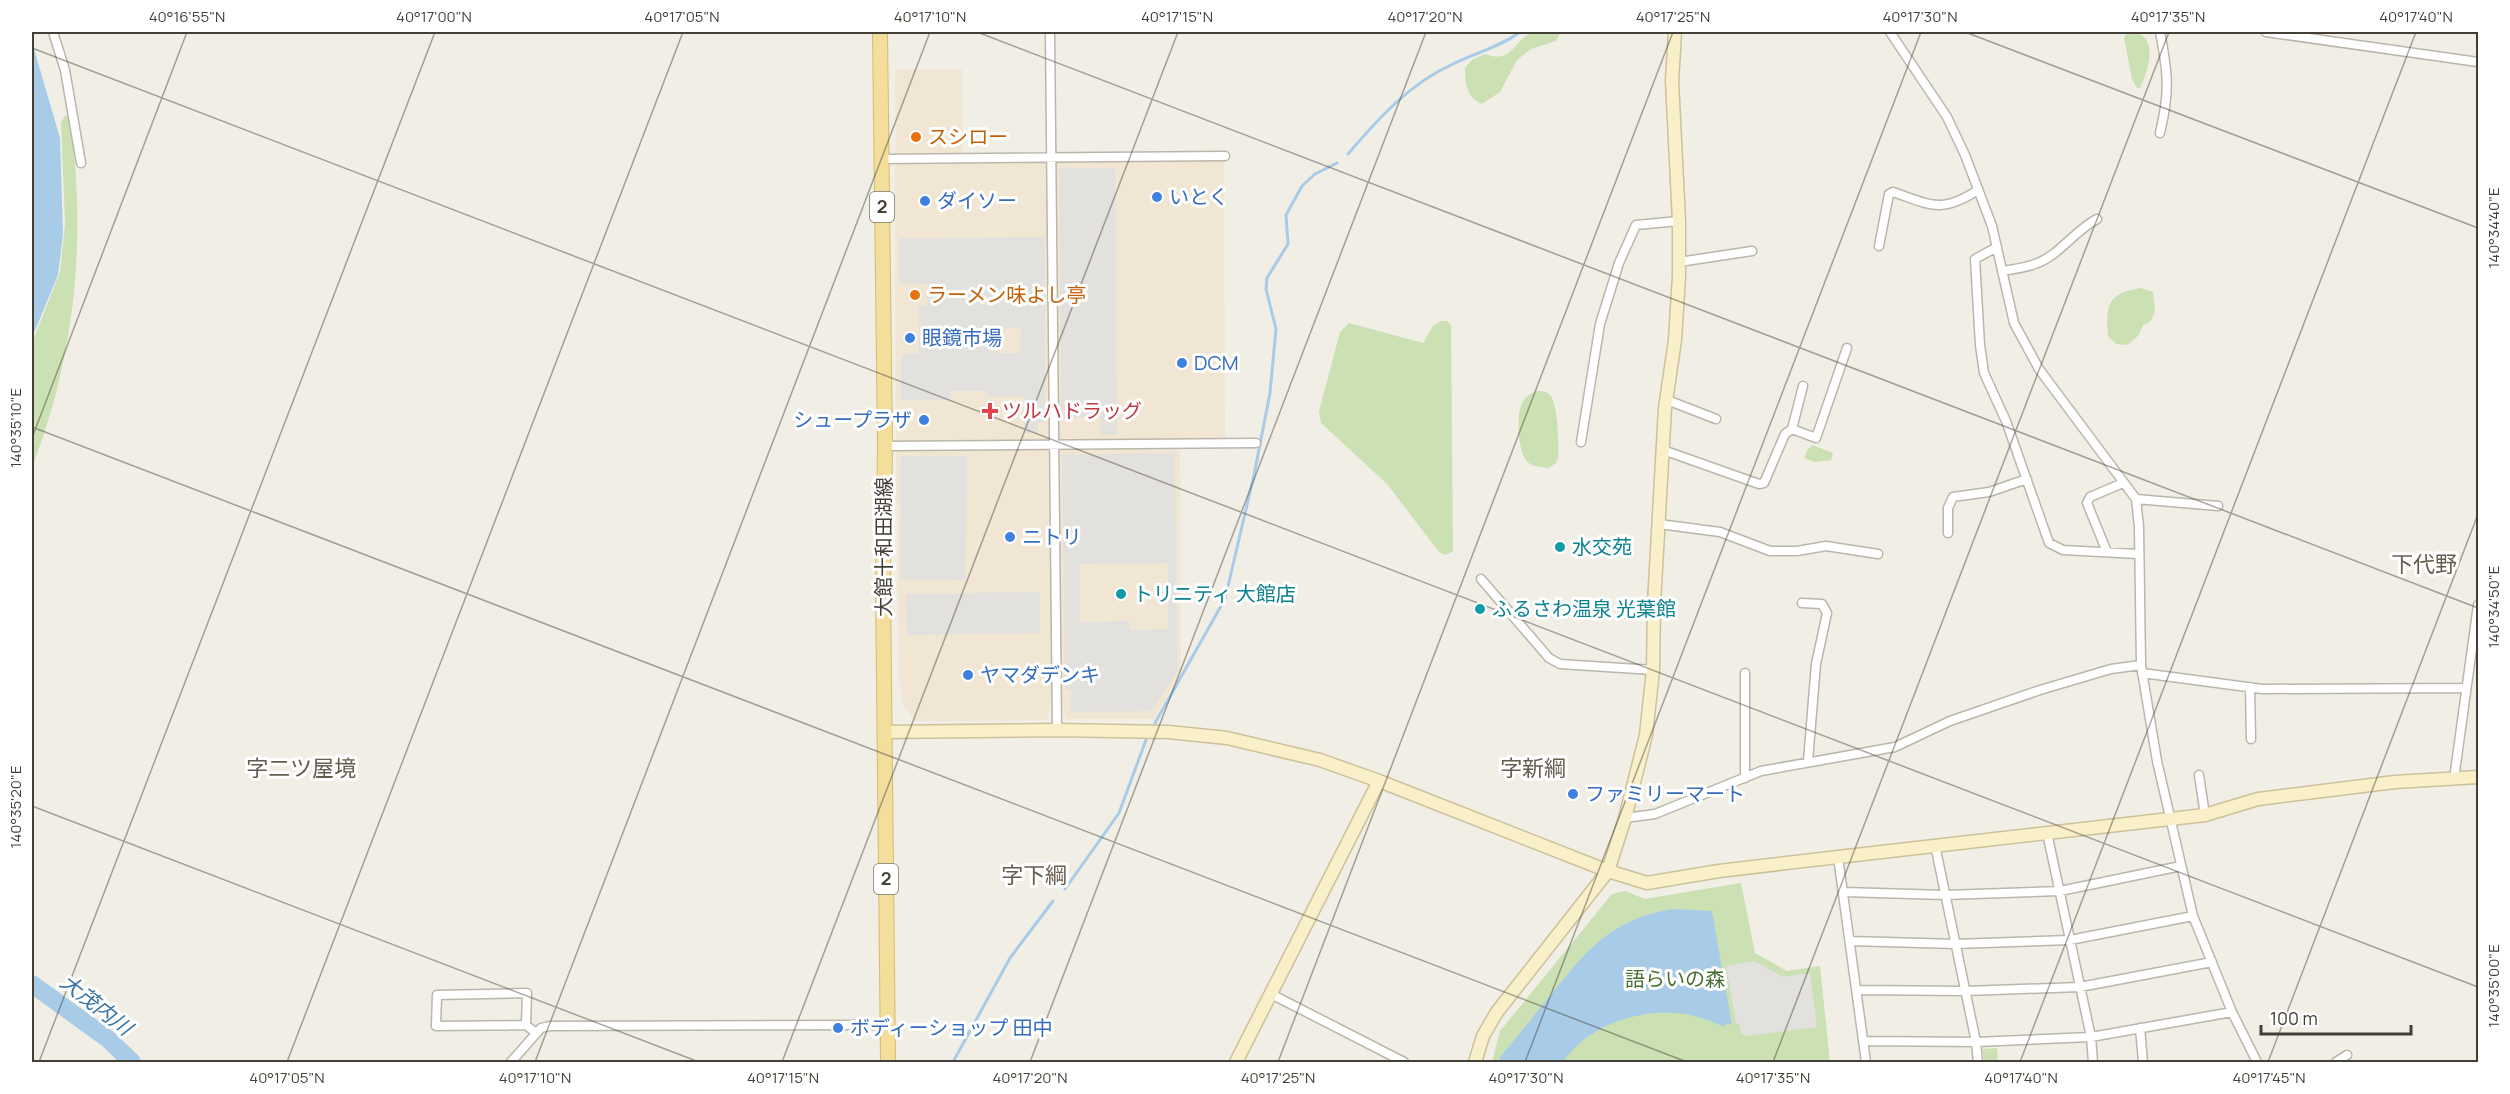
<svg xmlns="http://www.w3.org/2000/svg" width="2510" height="1094" viewBox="0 0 2510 1094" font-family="Manrope,'Noto Sans JP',sans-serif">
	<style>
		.commercial { fill: #f1e5d3 }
		.green { fill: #cbe1b3 }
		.parking { fill: #e2e1de; fill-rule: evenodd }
		.water { fill: #a8cce8 }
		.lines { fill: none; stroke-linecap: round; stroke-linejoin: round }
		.stream { stroke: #a8cce8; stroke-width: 3 }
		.river { stroke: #a8cce8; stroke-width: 18 }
		.street-casing { stroke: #bbb6aa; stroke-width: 11 }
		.secondary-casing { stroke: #ccc19a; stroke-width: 15 }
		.primary-casing { stroke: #d7bb6e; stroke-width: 16 }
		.street { stroke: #fff; stroke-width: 8 }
		.secondary { stroke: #f9efc8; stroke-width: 12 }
		.primary { stroke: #f3de9c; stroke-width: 14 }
		.ticks { fill: none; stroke: #433e36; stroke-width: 1.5; stroke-opacity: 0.45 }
		.food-dot { fill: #e8710a; stroke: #fff; stroke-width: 2 }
		.shop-dot { fill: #3f7fe0; stroke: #fff; stroke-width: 2 }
		.health-dot { fill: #e0444e; stroke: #fff; stroke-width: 2 }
		.culture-dot { fill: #0f9aa8; stroke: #fff; stroke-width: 2 }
		.labels { text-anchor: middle; stroke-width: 6; stroke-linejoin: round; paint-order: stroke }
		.shield { fill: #fff; stroke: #7b7872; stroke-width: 1.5 }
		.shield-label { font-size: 18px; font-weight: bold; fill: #433e36 }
		.food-label { font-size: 20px; fill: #c56008; stroke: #fff; text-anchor: start }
		.shop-label { font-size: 20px; fill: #366cbe; stroke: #fff; text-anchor: start }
		.health-label { font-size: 20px; fill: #be3a42; stroke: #fff; text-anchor: start }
		.street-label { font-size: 20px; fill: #433e36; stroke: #fff }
		.culture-label { font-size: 20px; fill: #0d838f; stroke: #fff; text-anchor: start }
		.park-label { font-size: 20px; fill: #456e30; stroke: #fff }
		.water-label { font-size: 21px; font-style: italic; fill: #3b73a3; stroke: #fff }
		.quarter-label { font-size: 22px; fill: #655c4e; stroke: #fff }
		.neatline { fill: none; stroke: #433e36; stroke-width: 2 }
		.ticks-label { font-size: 15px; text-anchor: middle; fill: #433e36 }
	</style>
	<rect width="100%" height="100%" fill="#f1eee6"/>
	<path class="commercial" d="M962 69 963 154H896L895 70Z
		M1224 161 1225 441 1057 442 1056 162Z
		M1049 163V438L1046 441 896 442 895 164Z
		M1058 449 1178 450 1180 455 1181 672 1154 719H1066L1061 695Z
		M1048 450 1052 659 1051 700 1047 720 915 721 902 702 899 674 896 451Z"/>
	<path class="green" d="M1535 32H1561L1556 41 1531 49 1517 60 1500 92 1482 104C1467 98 1465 83 1465 68L1472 60 1485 54C1515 65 1512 38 1535 32Z
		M2127 32C2161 31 2149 69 2140 88H2137L2132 79 2124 38Z
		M66 115 70 121C87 237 75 358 32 467V343L60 272 65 223 61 122Z
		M2141 288 2153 292 2155 312 2150 322 2143 325 2139 335 2127 345 2116 344 2108 336C2105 305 2108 293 2141 288Z
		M1441 321H1447L1451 325 1453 551 1446 555 1439 552 1387 484 1321 423 1319 411 1340 332 1349 323 1423 343 1433 326Z
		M1536 391C1541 391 1546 391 1550 395 1558 404 1559 444 1558 457L1556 463 1549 468C1543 467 1535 467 1530 464 1517 456 1516 416 1522 403 1525 397 1530 394 1536 391Z
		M1812 445 1833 453 1831 460 1815 462 1804 458 1808 448H1810Z
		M1741 883 1755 953 1787 971 1820 966 1830 1062H1492L1500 1031 1612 894 1625 891 1645 899Z
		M1997 1048 1998 1062H1984L1983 1049Z"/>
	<path class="parking" d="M1059 168H1115L1117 435H1101L1100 417H1061Z
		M1045 237V422L1038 423V433H1024V397H988L987 391H951V400H901V354L919 353V306L928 305V284L899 283V238ZM996 328H1021L1020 353H995Z
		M1175 453 1177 672 1151 711 1071 712V690H1065L1062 455ZM1168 563V629L1130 630 1129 621 1080 622V564Z
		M901 456H967L965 580 900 579Z
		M1040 592V633L907 635 906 594Z
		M1754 961 1783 977 1810 973 1817 1027 1745 1036 1741 1033 1739 1023 1736 1024 1726 966Z"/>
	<path class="water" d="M32 42 60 138 63 234 58 275 32 338Z
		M1674 909 1712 911 1732 1025 1727 1023 1725 1027C1712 1022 1699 1016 1685 1014 1640 1008 1589 1024 1563 1062H1500V1057C1518 1036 1535 1014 1553 992 1588 948 1615 917 1674 909Z"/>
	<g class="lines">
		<path class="stream" d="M1348 154C1378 119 1410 83 1453 64 1475 53 1500 47 1520 32
			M1155 723 1225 599 1254 475 1270 393 1276 329 1266 289 1267 278 1288 244 1286 215 1302 186 1315 174 1337 163
			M1065 889 1119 813 1146 740
			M953 1062 1010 958 1053 901"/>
		<path class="river" d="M32 984 108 1039 132 1062"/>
		<defs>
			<path id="street" d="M53 32 65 70 81 163
				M1050 32 1057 730
				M1890 32 1947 117 1965 155 1992 226 2014 323 2039 369 2136 499 2139 527 2141 665 2157 761 2193 916 2232 1012 2257 1062
				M2160 32C2168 73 2170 91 2160 133
				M2266 32 2478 62
				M881 159 1225 156
				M1879 246 1889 194 1893 192C1931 205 1941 214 1978 190
				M1997 247 1975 259 1980 345 1984 373 2006 421 2049 543 2063 550 2138 554
				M1679 262 1752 251
				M2002 271C2013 269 2025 268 2035 264 2059 256 2074 231 2097 219
				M1803 386 1792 429 1816 438 1847 348
				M1667 400 1716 419
				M1581 442 1600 324 1619 263 1636 225 1679 221
				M885 446 1256 443
				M1663 450 1759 484 1764 483 1785 434 1792 429
				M2136 499 2218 506
				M1659 524 1720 532 1770 551H1797L1826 546 1878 554
				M1948 533V508L1953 497 1989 492 2027 479
				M2107 552 2087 503 2090 497 2123 483
				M1481 579 1549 658 1560 664 1653 670
				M1802 603 1822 604 1827 613 1816 664 1808 761
				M2142 673 2262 689 2466 688
				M2250 687 2251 739
				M2199 775 2205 815
				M1745 778V673
				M2454 779 2478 605
				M1625 818 1655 814 1761 771 1895 747 1950 721 2040 690 2111 669 2141 665
				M2047 833 2091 1037 2093 1062
				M1935 845 1976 1042 1978 1062
				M1838 857 1866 1062
				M1844 892 1945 895 2060 891 2181 866
				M1850 941 1956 944 2070 940 2193 916
				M1858 990 1966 991 2080 987 2212 962
				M1271 994 1404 1062
				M526 1025 527 993 437 995 436 1026 526 1025 536 1033
				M2140 1028 2143 1062
				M1864 1041 1976 1042 2091 1037 2232 1012
				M511 1062 541 1028 550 1026 887 1025
				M2336 1062 2347 1055"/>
			<path id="secondary" d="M885 732 1057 730 1169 732 1227 738 1320 760 1379 781 1608 871 1647 883 1719 871 1838 857 2205 815 2258 799 2395 782 2478 777
				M1236 1062 1379 781
				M1475 1062 1483 1036 1497 1012 1608 871 1625 818 1646 735 1653 670 1654 604 1665 408 1675 340 1679 276V221L1672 81 1675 32"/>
			<path id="primary" d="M880 32 885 446 883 586 888 1062"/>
		</defs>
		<use href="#street" class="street-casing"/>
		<use href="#secondary" class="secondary-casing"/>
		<use href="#primary" class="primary-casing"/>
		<use href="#street" class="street"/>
		<use href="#secondary" class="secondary"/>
		<use href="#primary" class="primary"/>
	</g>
	<path class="ticks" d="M977 32 2478 608M1965 32 2478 228M32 48 2478 987M32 427 1687 1062M32 438 187 32M32 806 699 1062M39 1062 435 32M287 1062 683 32M535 1062 930 32M782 1062 1178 32M1030 1062 1426 32M1278 1062 1673 32M1525 1062 1921 32M1773 1062 2169 32M2020 1062 2416 32M2268 1062 2478 514"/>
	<g class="food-dot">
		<circle cx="916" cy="137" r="6"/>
		<circle cx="915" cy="295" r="6"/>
	</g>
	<g class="shop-dot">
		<circle cx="1157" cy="197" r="6"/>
		<circle cx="925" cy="201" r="6"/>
		<circle cx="910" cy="338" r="6"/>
		<circle cx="1182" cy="363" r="6"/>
		<circle cx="924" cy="420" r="6"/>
		<circle cx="1010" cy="537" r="6"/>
		<circle cx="968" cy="675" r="6"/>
		<circle cx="1573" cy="794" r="6"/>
		<circle cx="838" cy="1028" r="6"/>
	</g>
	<path class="health-dot" d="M987 402h6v6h6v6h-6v6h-6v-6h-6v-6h6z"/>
	<g class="culture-dot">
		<circle cx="1560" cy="547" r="6"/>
		<circle cx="1121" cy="594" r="6"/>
		<circle cx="1480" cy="609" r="6"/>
	</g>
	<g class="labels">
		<g class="shield">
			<rect x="870" y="192" width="24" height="30" rx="4.5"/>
			<rect x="874" y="864" width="24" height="30" rx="4.5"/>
		</g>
		<g class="shield-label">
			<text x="882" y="213">2</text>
			<text x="886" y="885">2</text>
		</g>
		<g class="food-label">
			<text x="928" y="144">スシロー</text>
			<text x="927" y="302">ラーメン味よし亭</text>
		</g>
		<g class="shop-label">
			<text x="1169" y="204">いとく</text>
			<text x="937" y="208">ダイソー</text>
			<text x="922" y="345">眼鏡市場</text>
			<text x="1194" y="370">DCM</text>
			<text x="912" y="427" text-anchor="end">シュープラザ</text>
			<text x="1022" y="544">ニトリ</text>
			<text x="980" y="682">ヤマダデンキ</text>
			<text x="1585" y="801">ファミリーマート</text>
			<text x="850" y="1035">ボディーショップ 田中</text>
		</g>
		<g class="health-label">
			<text x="1002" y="418">ツルハドラッグ</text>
		</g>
		<g class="street-label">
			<text transform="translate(884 547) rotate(-90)" y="7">大館十和田湖線</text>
		</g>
		<g class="culture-label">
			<text x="1572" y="554">水交苑</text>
			<text x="1133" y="601">トリニティ 大館店</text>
			<text x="1492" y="616">ふるさわ温泉 光葉館</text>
		</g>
		<g class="park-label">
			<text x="1675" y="986">語らいの森</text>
		</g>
		<g class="water-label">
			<text transform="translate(96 1005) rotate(38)" y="7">大茂内川</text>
		</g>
		<g class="quarter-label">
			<text x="2424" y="572">下代野</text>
			<text x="301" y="776">字二ツ屋境</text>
			<text x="1533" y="776">字新綱</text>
			<text x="1034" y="883">字下綱</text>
		</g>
	</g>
	<rect width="2510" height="1094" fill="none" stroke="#ffffff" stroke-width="66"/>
	<path d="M2261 1025v9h150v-9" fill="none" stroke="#433e36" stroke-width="3"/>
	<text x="2270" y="1025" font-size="18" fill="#433e36" stroke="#ffffff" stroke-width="4.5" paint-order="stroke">100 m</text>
	<rect x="33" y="33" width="2444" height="1028" class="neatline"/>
	<g class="ticks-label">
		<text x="187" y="22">40°16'55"N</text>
		<text x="434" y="22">40°17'00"N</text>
		<text x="682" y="22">40°17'05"N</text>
		<text x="930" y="22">40°17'10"N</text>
		<text x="1177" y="22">40°17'15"N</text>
		<text x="1425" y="22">40°17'20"N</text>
		<text x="1673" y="22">40°17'25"N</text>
		<text x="1920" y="22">40°17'30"N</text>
		<text x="2168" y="22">40°17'35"N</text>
		<text x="2416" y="22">40°17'40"N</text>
		<text transform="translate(2494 228) rotate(-90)" y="5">140°34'40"E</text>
		<text transform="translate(16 428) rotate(-90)" y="5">140°35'10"E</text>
		<text transform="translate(2494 607) rotate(-90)" y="5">140°34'50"E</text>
		<text transform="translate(16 807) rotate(-90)" y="5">140°35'20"E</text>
		<text transform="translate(2494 986) rotate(-90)" y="5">140°35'00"E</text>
		<text x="287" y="1083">40°17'05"N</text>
		<text x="535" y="1083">40°17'10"N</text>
		<text x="783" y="1083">40°17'15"N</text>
		<text x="1030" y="1083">40°17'20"N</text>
		<text x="1278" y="1083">40°17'25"N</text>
		<text x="1526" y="1083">40°17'30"N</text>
		<text x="1773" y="1083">40°17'35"N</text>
		<text x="2021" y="1083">40°17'40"N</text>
		<text x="2269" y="1083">40°17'45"N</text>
	</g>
</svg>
